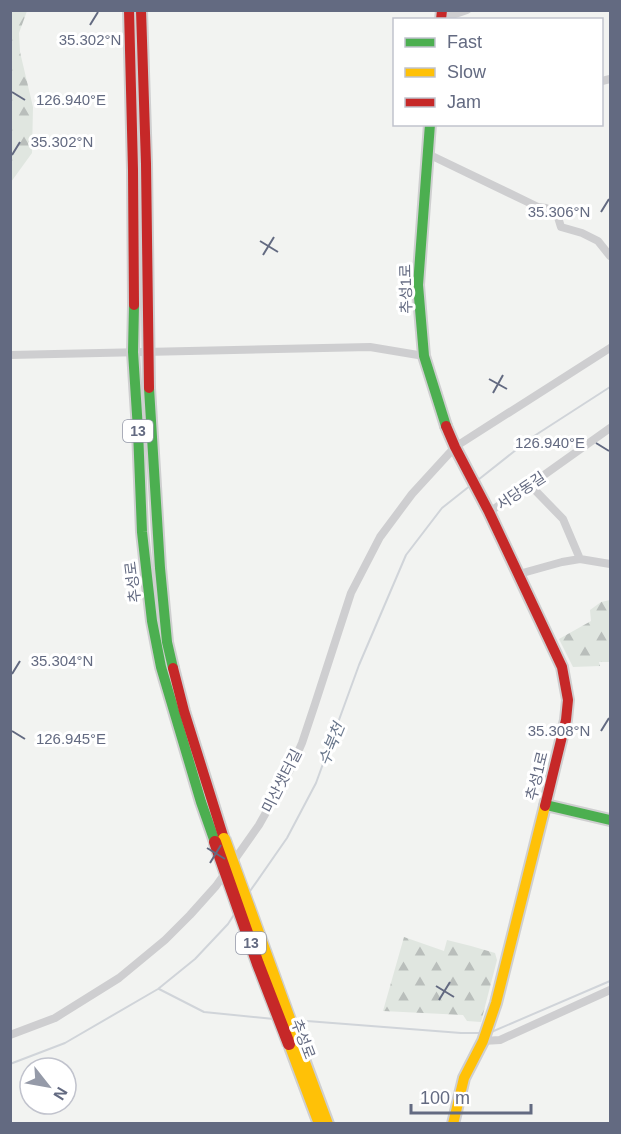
<svg xmlns="http://www.w3.org/2000/svg" width="621" height="1134" viewBox="0 0 621 1134" font-family="Arial,'Noto Sans KR',sans-serif">
	<style>
		.forest { fill: url(#forest-firs) }
		.lines { fill: none; stroke-linecap: round; stroke-linejoin: round }
		.stream { stroke: #d0d4d9; stroke-width: 2 }
		.fast-casing { stroke: #cfcfd0; stroke-width: 14 }
		.slow-casing { stroke: #cfcfd0; stroke-width: 14 }
		.jam-casing { stroke: #cfcfd0; stroke-width: 14 }
		.street { stroke: #ceced0; stroke-width: 8 }
		.fast { stroke: #4caf50; stroke-width: 10 }
		.slow { stroke: #ffc107; stroke-width: 10 }
		.jam { stroke: #c62828; stroke-width: 10 }
		.slow-bridge-casing { stroke: #cecfd0; stroke-width: 15; stroke-linecap: butt }
		.jam-bridge-casing { stroke: #cecfd0; stroke-width: 15; stroke-linecap: butt }
		.slow-bridge { stroke: #ffc107; stroke-width: 12 }
		.jam-bridge { stroke: #c62828; stroke-width: 12 }
		.ticks { fill: none; stroke: #636a81; stroke-width: 2 }
		.labels { text-anchor: middle; stroke-width: 6; stroke-linejoin: round; paint-order: stroke }
		.shield { fill: #fff; stroke: #9297a7; stroke-width: 1.5 }
		.shield-label { font-size: 14px; font-weight: bold; fill: #636a81 }
		.street-label { font-size: 15px; fill: #636a81; stroke: #fff }
		.water-label { font-size: 16px; font-style: italic; fill: #69778c; stroke: #fff }
		.ticks-label { font-size: 15px; text-anchor: middle; fill: #636a81; stroke: #fff; stroke-width: 6; stroke-linejoin: round; paint-order: stroke }
	</style>
	<defs>
		<pattern id="forest-firs" width="22" height="20" patternUnits="userSpaceOnUse" patternTransform="scale(1.5)"><rect width="22" height="20" fill="#e0e6e0"/><path d="M5 1l3.5 6h-7zM16 11l3.5 6h-7z" fill="#b9bebb"/></pattern>
	</defs>
	<rect width="100%" height="100%" fill="#f2f3f1"/>
	<path class="forest" d="M11 10 27 11 19 33 20 52 33 107 32 153 11 182Z
		M610 600V662H599L600 666 573 667 559 639 591 621 590 610 601 602Z
		M404 937 444 951 447 940 471 946 495 953 497 960 481 1022 467 1021 463 1015 383 1011Z"/>
	<g class="lines">
		<path class="stream" d="M478 480 531 438 610 387
			M248 894 287 838 316 783 359 665 406 555 442 508 471 485
			M159 989 204 1012 274 1019
			M294 1020 461 1033H483
			M489 1033 610 981
			M10 1064 65 1043 158 989 195 959 228 924 235 913"/>
		<defs>
			<path id="fast" d="M430 124 418 285 424 356 446 426
				M134 305 133 352 138 430 142 532 152 621 161 667 201 802 215 842
				M149 388 160 568 167 642 173 668
				M546 805 610 820"/>
			<path id="slow" d="M296 1038 328 1124
				M289 1044 319 1124
				M453 1124 464 1078 483 1041 496 1003 545 806"/>
			<path id="jam" d="M129 10 133 170 134 305
				M141 10 146 164 149 388
				M441 20 442 10
				M446 426 455 447 489 512 562 667 568 700 566 720 545 806
				M173 668 184 711 224 839"/>
		</defs>
		<use href="#fast" class="fast-casing"/>
		<use href="#slow" class="slow-casing"/>
		<use href="#jam" class="jam-casing"/>
		<path class="street" d="M441 19 467 10
			M602 81 610 79
			M428 154 538 207 546 208 557 214 561 227 582 233 598 241 610 256
			M10 355 370 347 424 356
			M530 485 563 519 580 559
			M489 512 530 485 610 428
			M519 574 562 562 580 559 610 564
			M10 1035 55 1018 119 978 165 940 190 915 216 886 259 825 291 768 302 743 315 704 351 593 380 537 412 494 455 447 610 348
			M483 1041 500 1040 610 990"/>
		<use href="#fast" class="fast"/>
		<use href="#slow" class="slow"/>
		<use href="#jam" class="jam"/>
		<defs>
			<path id="slow-bridge" d="M224 839 296 1038"/>
			<path id="jam-bridge" d="M215 842 258 964 289 1044"/>
		</defs>
		<use href="#slow-bridge" class="slow-bridge-casing"/>
		<use href="#jam-bridge" class="jam-bridge-casing"/>
		<use href="#slow-bridge" class="slow-bridge"/>
		<use href="#jam-bridge" class="jam-bridge"/>
	</g>
	<path class="ticks" d="M90 25 98 12M12 92 25 100M12 155 20 142M601 212 609 199M260 241 278 252M263 255 274 237M489 379 507 389M493 393 503 375M596 443 609 451M12 674 20 661M12 731 25 739M601 731 609 718M207 848 225 859M210 863 221 845M436 986 454 997M439 1000 450 982"/>
	<g class="labels">
		<g class="shield">
			<rect x="123" y="420" width="30" height="22" rx="4.5"/>
			<rect x="236" y="932" width="30" height="22" rx="4.5"/>
		</g>
		<g class="shield-label">
			<text x="138" y="436">13</text>
			<text x="251" y="948">13</text>
		</g>
		<g class="street-label">
			<text transform="translate(406 289) rotate(-91)" y="5">추성1로</text>
			<text transform="translate(521 491) rotate(-34)" y="5">서당동길</text>
			<text transform="translate(133 582) rotate(-97)" y="5">추성로</text>
			<text transform="translate(537 776) rotate(-76)" y="5">추성1로</text>
			<text transform="translate(282 781) rotate(-63)" y="5">미산샛터길</text>
			<text transform="translate(303 1039) rotate(69)" y="5">추성로</text>
		</g>
		<g class="water-label">
			<text transform="translate(331 744) rotate(-68)" y="6">수북천</text>
		</g>
	</g>
	<g class="ticks-label">
		<text x="90" y="45">35.302°N</text>
		<text x="71" y="105">126.940°E</text>
		<text x="62" y="147">35.302°N</text>
		<text x="559" y="217">35.306°N</text>
		<text x="550" y="448">126.940°E</text>
		<text x="62" y="666">35.304°N</text>
		<text x="559" y="736">35.308°N</text>
		<text x="71" y="744">126.945°E</text>
	</g>
	<rect width="621" height="1134" fill="none" stroke="#636a81" stroke-width="24"/>
	<rect x="393" y="18" width="210" height="108" fill="#ffffff" stroke="#c1c3cd" stroke-width="1.5"/>
	<rect x="405" y="38" width="30" height="9" fill="#4caf50" stroke="#c1c3cd" stroke-width="1.5"/>
	<text x="447" y="48" font-size="18" fill="#636a81">Fast</text>
	<rect x="405" y="68" width="30" height="9" fill="#ffc107" stroke="#c1c3cd" stroke-width="1.5"/>
	<text x="447" y="78" font-size="18" fill="#636a81">Slow</text>
	<rect x="405" y="98" width="30" height="9" fill="#c62828" stroke="#c1c3cd" stroke-width="1.5"/>
	<text x="447" y="108" font-size="18" fill="#636a81">Jam</text>
	<g transform="translate(48 1086) rotate(121)"><circle r="28" fill="#ffffff" stroke="#c1c3cd" stroke-width="1.5"/>
	<path d="M0-4.5L10 22L0 15L-10 22Z" fill="#959aa8"/>
	<text y="-9" font-size="16" font-weight="bold" text-anchor="middle" fill="#636a81">N</text>
	</g>
	<path d="M411 1104v9h120v-9" fill="none" stroke="#636a81" stroke-width="3"/>
	<text x="420" y="1104" font-size="18" fill="#636a81" stroke="#ffffff" stroke-width="4.5" paint-order="stroke">100 m</text>
</svg>
